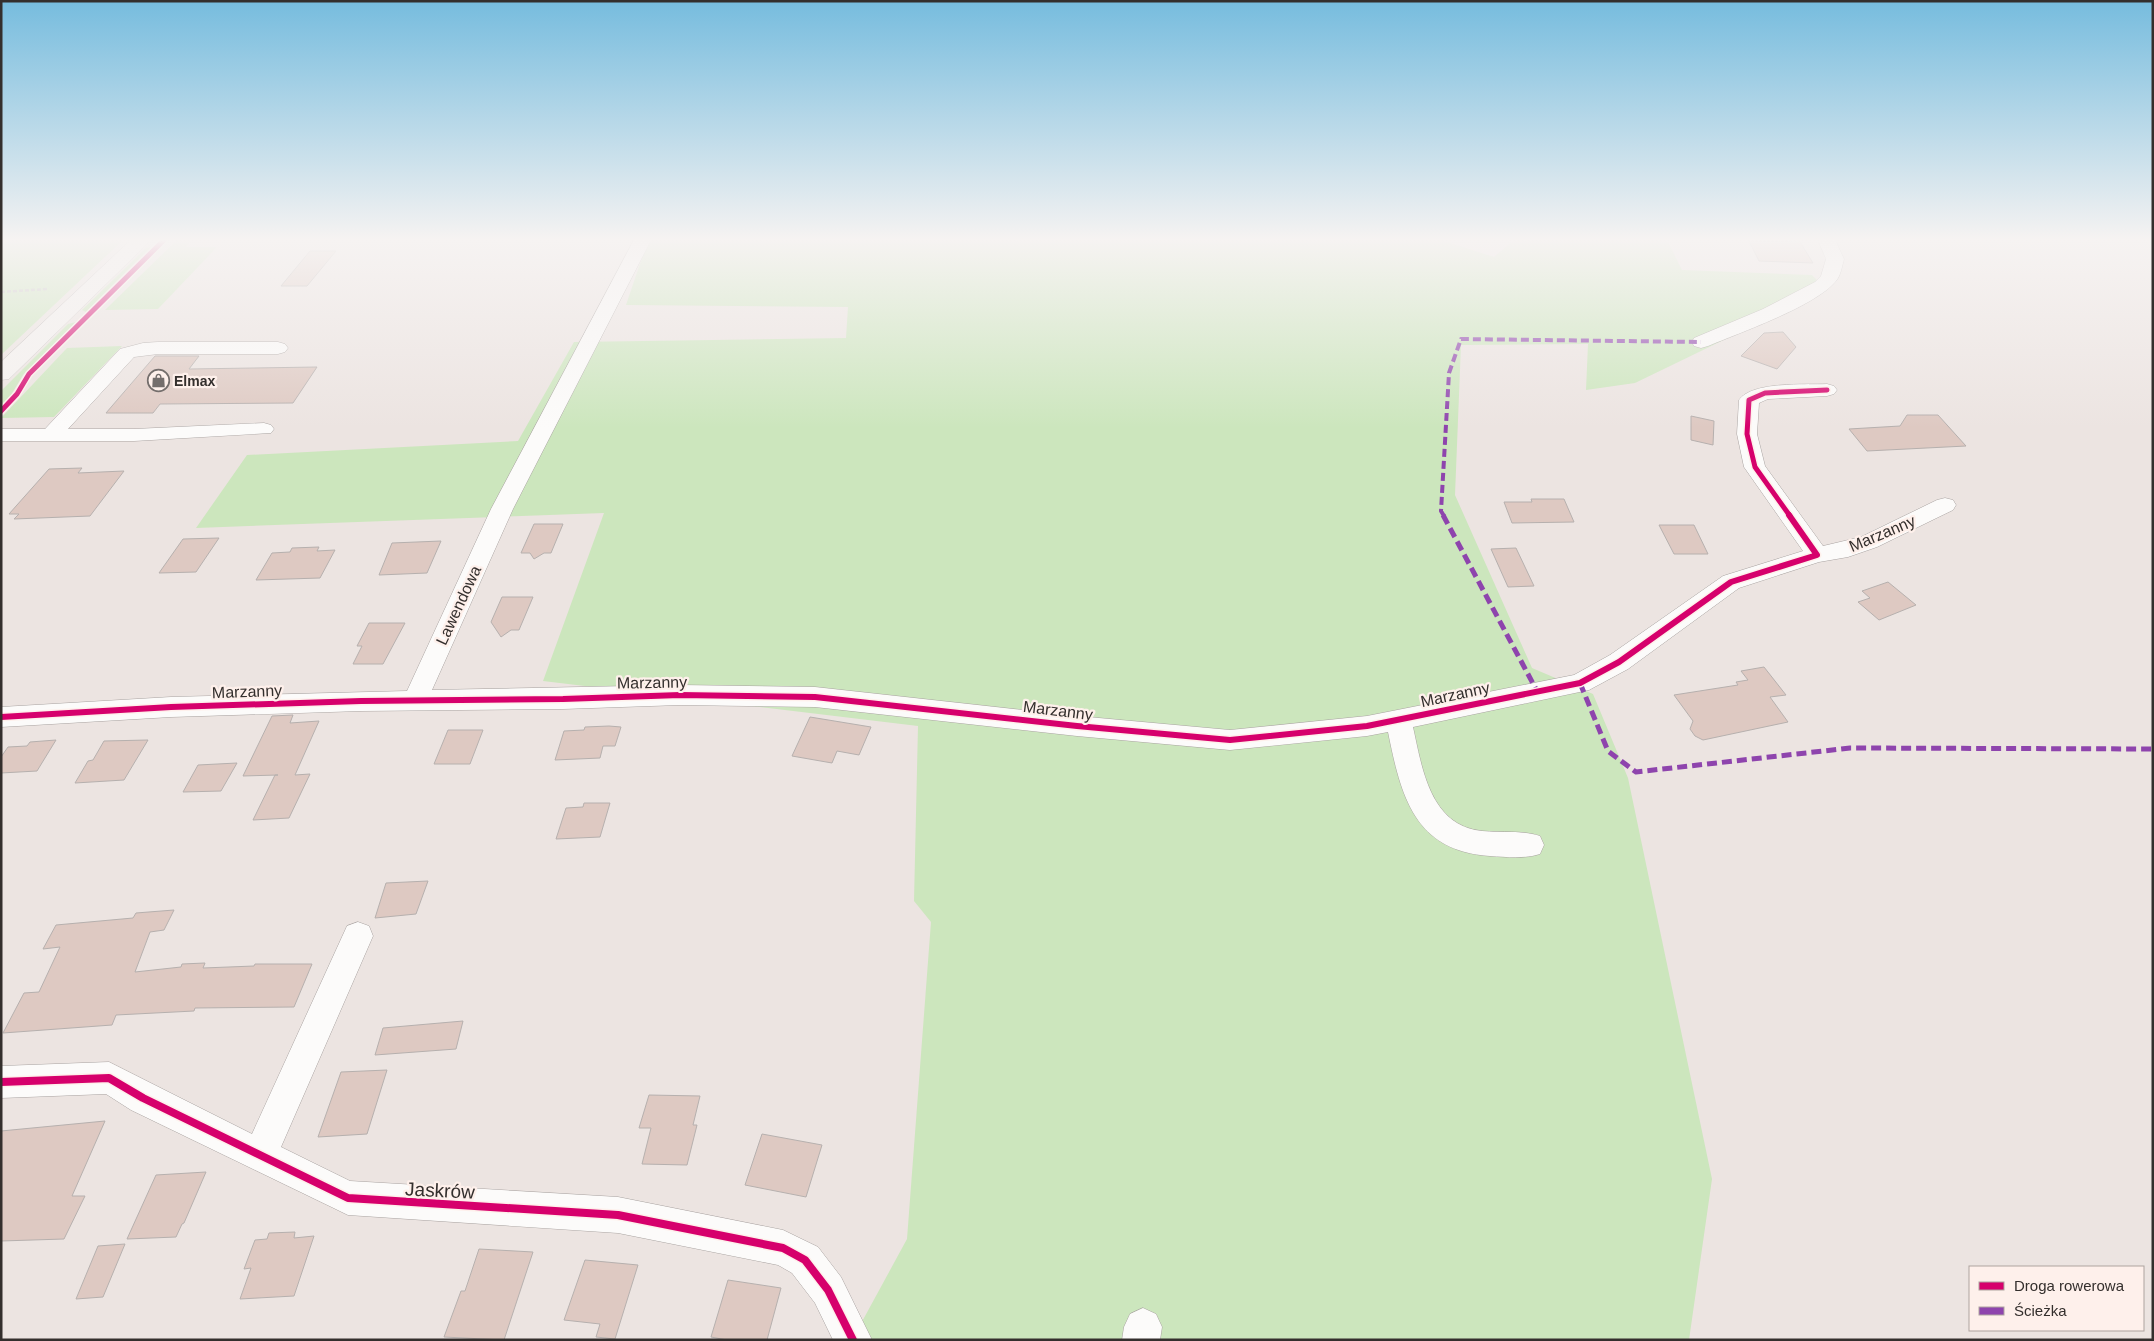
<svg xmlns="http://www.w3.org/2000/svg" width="2154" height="1341" viewBox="0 0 2154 1341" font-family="Arial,sans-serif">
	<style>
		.green { fill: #cce6bd }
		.building { fill: #dec9c2; stroke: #b6b0ae }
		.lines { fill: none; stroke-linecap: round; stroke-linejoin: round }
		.minor-casing { stroke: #a9a3a1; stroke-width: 1 }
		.major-casing { stroke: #c4c0bf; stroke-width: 1 }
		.path { stroke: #c7c5c4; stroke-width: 2.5; stroke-dasharray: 4 2; stroke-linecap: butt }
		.minor { fill: #fcfbfa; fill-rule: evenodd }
		.major { fill: #f5f2f0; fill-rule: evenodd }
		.quiet-far1 { stroke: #8e44ad; stroke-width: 4; stroke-dasharray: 8 4; stroke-linecap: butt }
		.quiet { stroke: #8e44ad; stroke-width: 5; stroke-dasharray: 10 5; stroke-linecap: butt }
		.cycleway-far2-casing { stroke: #fef0eb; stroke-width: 8 }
		.cycleway-far1-casing { stroke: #fef0eb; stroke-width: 9 }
		.cycleway-casing { stroke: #fef0eb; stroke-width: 11 }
		.cycleway-far2 { stroke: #d6006c; stroke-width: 5 }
		.cycleway-far1 { stroke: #d6006c; stroke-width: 6 }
		.cycleway { stroke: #d6006c; stroke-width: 8 }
		.labels { text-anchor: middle; stroke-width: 4.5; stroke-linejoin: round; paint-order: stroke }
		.far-poi-label { font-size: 14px; font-weight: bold; fill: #342f2d; stroke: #fef0eb; text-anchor: start }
		.street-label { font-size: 16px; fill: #342f2d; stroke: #fef0eb }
		.near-street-label { font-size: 19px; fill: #342f2d; stroke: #fef0eb }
	</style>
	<rect width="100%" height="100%" fill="#ece4e1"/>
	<path class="green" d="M1 240H123L1 355Z
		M177 240H192L186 247H217L158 309 105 310Z
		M648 240H1441L1494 257 1514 240H1667L1682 270 1812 275 1827 290 1635 383 1586 390 1588 344 1461 345 1455 495 1532 668 1593 694 1628 778 1712 1179 1689 1340H852L907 1239 931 922 914 901 918 726 543 681 604 513 196 528 247 455 518 441 574 342 846 338 848 307 626 305Z
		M152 247 86 312 82 310 146 248Z
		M76 322 23 375 8 400 1 407V391L68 324Z
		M122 346 54 417 1 418 67 348Z"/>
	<path class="building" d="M1749 241 1800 242 1813 263 1759 261Z
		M310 251H336L307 286H281Z
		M1783 332 1796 347 1777 369 1741 356 1764 333Z
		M155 356H199L189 369 317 367 293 403 160 404 153 413H106Z
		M1907 415H1938L1966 446 1867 451 1849 429 1900 426Z
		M1691 416 1714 421 1713 445 1691 440Z
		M82 468 78 473 124 471 90 516 14 519 19 514H9L49 469Z
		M1531 499H1564L1574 522 1512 523 1504 502H1532Z
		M534 524H563L551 553H544L534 559 530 553H521Z
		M1659 525H1694L1708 554H1674Z
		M219 538 196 572 159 573 183 539Z
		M441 541 427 573 379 575 392 543Z
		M319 547 317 551 335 550 320 578 256 580 272 553 290 552 292 548Z
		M1516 548 1534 586 1508 587 1491 549Z
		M1888 582 1916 605 1879 620 1858 602 1870 598 1862 591Z
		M502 597H533L519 630H511L501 637 491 622Z
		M369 623H405L383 664H353L362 646H357Z
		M1764 667 1786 695 1770 697 1788 722 1703 740 1695 736 1690 729 1693 721 1674 695 1738 685 1736 682 1748 680 1741 671Z
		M293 715 290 723 319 721 295 775 310 774 289 818 253 820 275 775H278L243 776 272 716Z
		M810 717 871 727 859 755 837 751 832 763 792 756Z
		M609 726 621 727 615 746H603L600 758 555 760 564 731 584 730 585 727Z
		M448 730H483L470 764H434Z
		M56 740 37 771 1 773V757L8 747 27 746 30 742Z
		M148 740 124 780 75 783 88 761 93 760 104 741Z
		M237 763 221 791 183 792 198 765Z
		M584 803H610L600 837 556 839 566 808 583 807Z
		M428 881 416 914 375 918 386 883Z
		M174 910 164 930 150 932 135 972 181 967 182 964 205 963 203 968 254 966 255 964H312L294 1007 195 1008 194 1011 116 1015 112 1025 3 1033 24 993 39 992 60 947 43 949 56 925 133 918 136 913Z
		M463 1021 456 1049 375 1055 383 1028Z
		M387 1070 367 1134 318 1137 341 1072Z
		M649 1095 700 1096 693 1125H697L687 1165 642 1164 651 1128H639Z
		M105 1121 72 1196H85L64 1239 1 1241V1131Z
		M762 1134 822 1145 806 1197 745 1185Z
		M206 1172 184 1223 182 1224 176 1237 127 1239 156 1175Z
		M295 1232 294 1238 314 1236 294 1296 240 1299 251 1268 244 1269 255 1240 267 1239 269 1233Z
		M125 1244 103 1297 76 1299 98 1246Z
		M479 1249 533 1252 504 1340 444 1337 461 1291H465Z
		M585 1260 638 1265 615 1339 596 1337 600 1324 564 1320Z
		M728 1280 781 1288 767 1340H727L711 1337Z"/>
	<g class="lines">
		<defs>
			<path id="minor" d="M634 240H651L513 509 432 690 680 685 815 687 1077 716 1230 730 1367 716 1574 675 1610 655 1723 576 1803 551 1744 467 1737 434 1739 400C1752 381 1806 385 1827 384L1834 386 1837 390 1834 394 1827 396 1768 399 1759 403 1757 434 1765 466 1823 546 1861 537 1937 500 1945 498 1953 500 1956 505 1953 510 1877 547 1848 557 1819 562 1739 588 1628 669 1589 690 1413 727C1422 768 1430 826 1482 831 1502 833 1522 830 1540 836L1544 845 1540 854C1525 859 1507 857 1490 856 1414 851 1401 796 1388 732L1367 736 1230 750 1077 736 815 707 680 705 563 709 361 711 171 717 1 727V707L171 697 407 691 491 509Z
				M1818 240H1835L1844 259C1842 266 1841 275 1836 281 1816 306 1739 333 1708 346L1701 348 1694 346 1692 342 1694 338 1763 309 1815 282 1821 276 1826 259Z
				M158 342H278L285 344 288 348 285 352 278 354H158L134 357 68 429H134L264 423 271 425 274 429 271 433 134 441H1V429H45L120 349 143 343Z
				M358 922 369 926 373 936 281 1147 350 1181 618 1197 783 1230 818 1247 841 1277 872 1340H833L815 1303 792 1273 778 1265 618 1233 348 1215 131 1110 106 1094 1 1098V1066L109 1062 252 1134 347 926Z
				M1143 1308 1156 1314 1162 1327 1160 1340H1122L1124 1327 1130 1314Z"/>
			<path id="major" d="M131 240H151L9 379 1 380V362Z"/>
		</defs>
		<use href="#minor" class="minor-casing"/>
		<use href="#major" class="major-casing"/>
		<path class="path" d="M1 292 48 289"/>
		<use href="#minor" class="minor"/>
		<use href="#major" class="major"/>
		<path class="quiet-far1" d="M1444 516 1441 511 1449 373 1461 339 1701 342"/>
		<path class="quiet" d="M1443 515 1537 691
			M1580 683 1608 751 1636 772 1850 748 2153 749"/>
		<defs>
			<path id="cycleway-far2" d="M1 411 17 394 29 374 164 240
				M1790 516 1755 467 1747 434 1749 400 1765 393 1827 390"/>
			<path id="cycleway-far1" d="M1 717 171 707 361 701 563 699 680 695 815 697 1077 726 1230 740 1367 726 1580 683 1619 662 1731 582 1817 555 1789 515"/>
			<path id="cycleway" d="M1 1082 109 1078 143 1098 348 1198 618 1215 783 1248 805 1260 828 1290 853 1340"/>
		</defs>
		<use href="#cycleway-far2" class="cycleway-far2-casing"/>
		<use href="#cycleway-far1" class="cycleway-far1-casing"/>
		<use href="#cycleway" class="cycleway-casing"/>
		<use href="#cycleway-far2" class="cycleway-far2"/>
		<use href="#cycleway-far1" class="cycleway-far1"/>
		<use href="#cycleway" class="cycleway"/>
	</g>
	<linearGradient id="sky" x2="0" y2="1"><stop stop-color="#76bcde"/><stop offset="0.56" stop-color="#f6f3f2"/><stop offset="1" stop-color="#f6f3f2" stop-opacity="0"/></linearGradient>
	<rect width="2154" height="428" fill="url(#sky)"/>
	<defs>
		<symbol id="shop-ring" viewBox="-11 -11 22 22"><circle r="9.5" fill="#fef0eb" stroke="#746e6c" stroke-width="1.5"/><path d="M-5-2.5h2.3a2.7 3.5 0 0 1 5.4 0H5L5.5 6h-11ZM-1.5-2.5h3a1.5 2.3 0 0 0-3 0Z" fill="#746e6c"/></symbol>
	</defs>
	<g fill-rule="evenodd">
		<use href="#shop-ring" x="146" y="368" width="25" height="25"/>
	</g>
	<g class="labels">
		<g class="far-poi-label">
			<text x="174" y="386">Elmax</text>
		</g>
		<g class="street-label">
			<text transform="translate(1882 533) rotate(-23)" y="6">Marzanny</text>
			<text transform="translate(458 605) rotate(-65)" y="6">Lawendowa</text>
			<text transform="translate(652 682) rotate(-1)" y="6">Marzanny</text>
			<text transform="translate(247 691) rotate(-2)" y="6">Marzanny</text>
			<text transform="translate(1455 694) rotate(-12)" y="6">Marzanny</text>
			<text transform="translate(1058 710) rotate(7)" y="6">Marzanny</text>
		</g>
		<g class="near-street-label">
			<text transform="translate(440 1190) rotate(3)" y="7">Jaskrów</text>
		</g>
	</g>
	<rect width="2154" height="1341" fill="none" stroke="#342f2d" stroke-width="5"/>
	<rect x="1969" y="1266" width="175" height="65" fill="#fef0eb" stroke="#ada39f"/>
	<rect x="1979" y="1282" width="25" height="8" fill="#d6006c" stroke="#ada39f"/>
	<text x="2014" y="1291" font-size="15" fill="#342f2d">Droga rowerowa</text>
	<rect x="1979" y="1307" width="25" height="8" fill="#8e44ad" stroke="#ada39f"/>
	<text x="2014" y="1316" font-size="15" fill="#342f2d">Ścieżka</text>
</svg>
